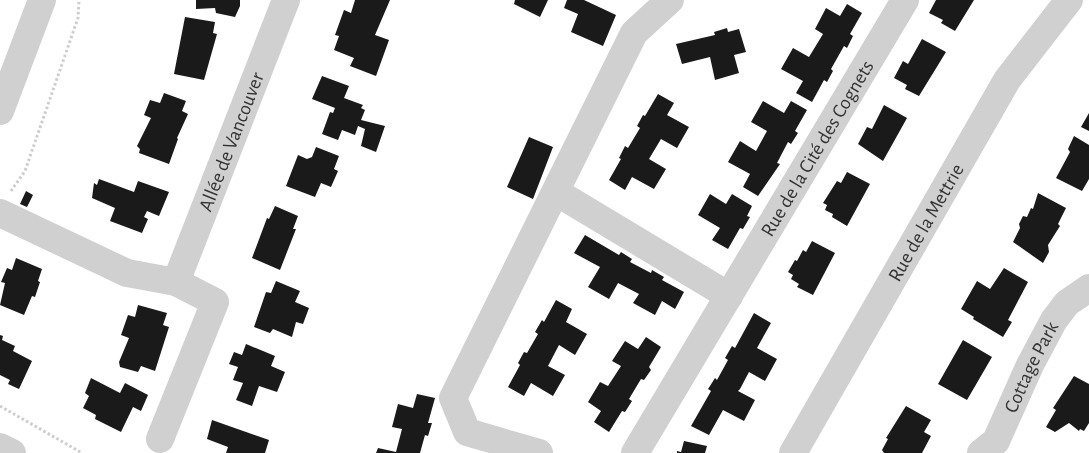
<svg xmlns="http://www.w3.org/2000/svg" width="1089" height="453" viewBox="0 0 1089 453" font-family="'Alegreya Sans',sans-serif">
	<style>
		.building { fill: #1a1a1a }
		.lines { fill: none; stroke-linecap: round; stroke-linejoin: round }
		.path { stroke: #cdcdcd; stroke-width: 3; stroke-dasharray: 2.5 2.5; stroke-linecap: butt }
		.minor { stroke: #d0d0d0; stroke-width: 28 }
		.labels { text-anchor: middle; stroke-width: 5; stroke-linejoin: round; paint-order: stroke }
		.street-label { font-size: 20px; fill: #333; stroke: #fff }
	</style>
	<rect width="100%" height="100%" fill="#fff"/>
	<path class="building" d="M196 0H240V6L235 17 216 13 215 8 196 9Z
		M355 0H390L375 35 389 40 376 76 350 66 354 58 334 50 339 36 335 35 344 10 351 13Z
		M515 0H548L540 17 514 4Z
		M567 0H584L616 15 603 46 571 32 578 14 564 8Z
		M936 0H974L955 31 941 23 943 20 929 13Z
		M847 4 862 13 850 34 853 36 847 48 844 46 831 69 833 71 827 82 824 80 812 102 796 93 803 81 781 69 793 48 809 57 823 34 815 29 826 8 840 16Z
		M185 17 215 22 213 33 217 34 204 80 174 74Z
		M727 28 728 32 739 29 746 52 734 55 739 73 715 80 710 57 682 64 676 44 715 35 714 32Z
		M922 39 946 52 919 96 905 89 907 85 894 78 903 61 908 64Z
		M322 76 349 86 344 98 363 105 361 108 365 110 361 120 385 126 376 152 361 146 365 129 358 126 355 135 342 130 338 140 322 134 330 112 333 113 335 108 312 99Z
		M164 93 186 101 182 111 188 114 177 138 178 139 169 164 139 153 140 149 137 146 151 118 144 115 150 100 160 103Z
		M658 94 674 103 667 115 689 127 677 148 661 139 649 159 666 169 654 189 632 177 625 190 609 180 621 159 619 158 625 146 628 148 640 128 637 126 643 115 645 116Z
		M763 101 784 113 791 101 807 110 795 131 798 133 791 144 788 142 777 163 780 164 758 196 743 187 750 174 728 162 740 141 756 151 767 131 751 122Z
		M884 105 907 118 883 161 858 144 867 127 872 129Z
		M1089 113V131L1081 127Z
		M1074 136 1089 145V179L1082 191 1056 178 1070 152 1068 149Z
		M529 137 553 147 533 199 507 187Z
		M316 147 339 156 334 169 338 171 331 187 321 183 315 197 286 186 298 155 307 159 312 157Z
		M847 172 870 184 847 226 832 217 833 214 825 210 827 205 823 203 837 181 841 183Z
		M99 179 134 192 138 181 169 192 159 216 147 211 144 217 148 219 142 233 110 221 115 208 92 198 94 183 97 185Z
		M26 191 33 195 27 207 20 204Z
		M1038 193 1066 208 1058 224 1060 226 1048 245 1049 252 1043 263 1013 242 1020 228 1019 224 1023 216 1027 217 1031 208 1033 209Z
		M710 194 726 204 732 194 752 206 747 216 750 217 743 229 740 228 728 249 712 240 720 228 698 215Z
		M275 206 298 216 293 229H296L280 270 252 258 267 218 269 219Z
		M585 235 619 255 621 252 632 259 630 262 651 273 652 270 664 277 662 280 684 292 675 309 662 301 655 315 633 303 639 294 618 283 609 299 588 287 600 267 574 253Z
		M812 241 835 253 813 295 797 287 799 284 791 279 793 275 788 272 795 260 797 261 803 250 806 252Z
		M16 258 42 269 38 281 40 282 35 297 32 296 24 315 0 305 5 283 1 282 7 268 12 270Z
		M1004 268 1028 282 1008 320 1012 322 1003 337 973 319 974 317 961 309 977 281 990 289Z
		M276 281 300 291 295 302 309 308 303 324 296 322 292 337 273 329 270 333 254 327 266 292 271 293Z
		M556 300 572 309 566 322 587 334 575 355 559 345 548 366 565 375 553 396 531 383 524 396 508 387 520 365 518 363 524 352 527 353 538 334 535 332 542 320 544 322Z
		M138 305 167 313 163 325 169 327 155 371 141 366 138 372 120 367 119 362 129 338 121 335 128 315 135 317Z
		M754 313 771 323 757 348 777 359 765 381 749 372 740 389 738 391 755 400 744 421 723 410 709 435 691 426 711 391 708 389 710 386 715 378 717 380 728 360 725 358 732 346 735 348Z
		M0 335 3 336 2 340 15 346 13 351 32 361 19 389 8 384 10 380 0 375Z
		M646 337 661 347 649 367 651 370 644 380 641 379 629 399 632 401 625 412 622 411 609 432 594 422 601 411 588 402 600 382 608 386 621 366 612 361 625 341 638 349Z
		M963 340 992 357 967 400 938 384Z
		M246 344 275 356 271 366 285 372 277 392 259 386 252 406 236 400 243 383 233 380 238 367 229 364 234 352 242 355Z
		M1074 376 1089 384V423L1084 431 1080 429 1079 431 1069 423 1055 432 1046 427 1056 410 1053 408Z
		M91 378 120 393 125 383 148 395 141 411 133 407 121 432 95 419 96 415 83 408 89 396 85 393Z
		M417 394 435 398 428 423H432L428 436 425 435 420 453H376L378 448 396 452 402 429 392 427 398 404 413 408Z
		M906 406 931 420 924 432 931 436 922 453H884L882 450 888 439 886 438Z
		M212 420 269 440 265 453H226L228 447 207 439Z
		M684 441 707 446 705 453H677V451L681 452Z"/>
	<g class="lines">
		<path class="path" d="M11 191 25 171 78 18 79 0
			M0 406 82 453"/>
		<g class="minor">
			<path d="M0 111 42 0"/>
			<path d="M556 192 729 296"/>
			<path id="s1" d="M0 213 127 273 176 282 286 0"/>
			<path d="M160 439 215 302 176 282"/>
			<path d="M0 447 12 453"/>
			<path d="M539 453 467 432 453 398 634 33 670 0"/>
			<path id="s2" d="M635 453 905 0"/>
			<path id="s3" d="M793 453 1007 80 1069 0"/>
			<path id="s4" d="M981 453 996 441 1030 365 1054 320 1067 303 1089 288"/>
		</g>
	</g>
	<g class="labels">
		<g class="street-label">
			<text dy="7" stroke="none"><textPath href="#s1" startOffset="341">Allée de Vancouver</textPath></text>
			<text dy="7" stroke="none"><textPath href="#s2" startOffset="355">Rue de la Cité des Cognets</textPath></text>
			<text dy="7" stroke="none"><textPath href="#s3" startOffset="266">Rue de la Mettrie</textPath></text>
			<text dy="7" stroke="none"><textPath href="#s4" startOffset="101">Cottage Park</textPath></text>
		</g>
	</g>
</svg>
